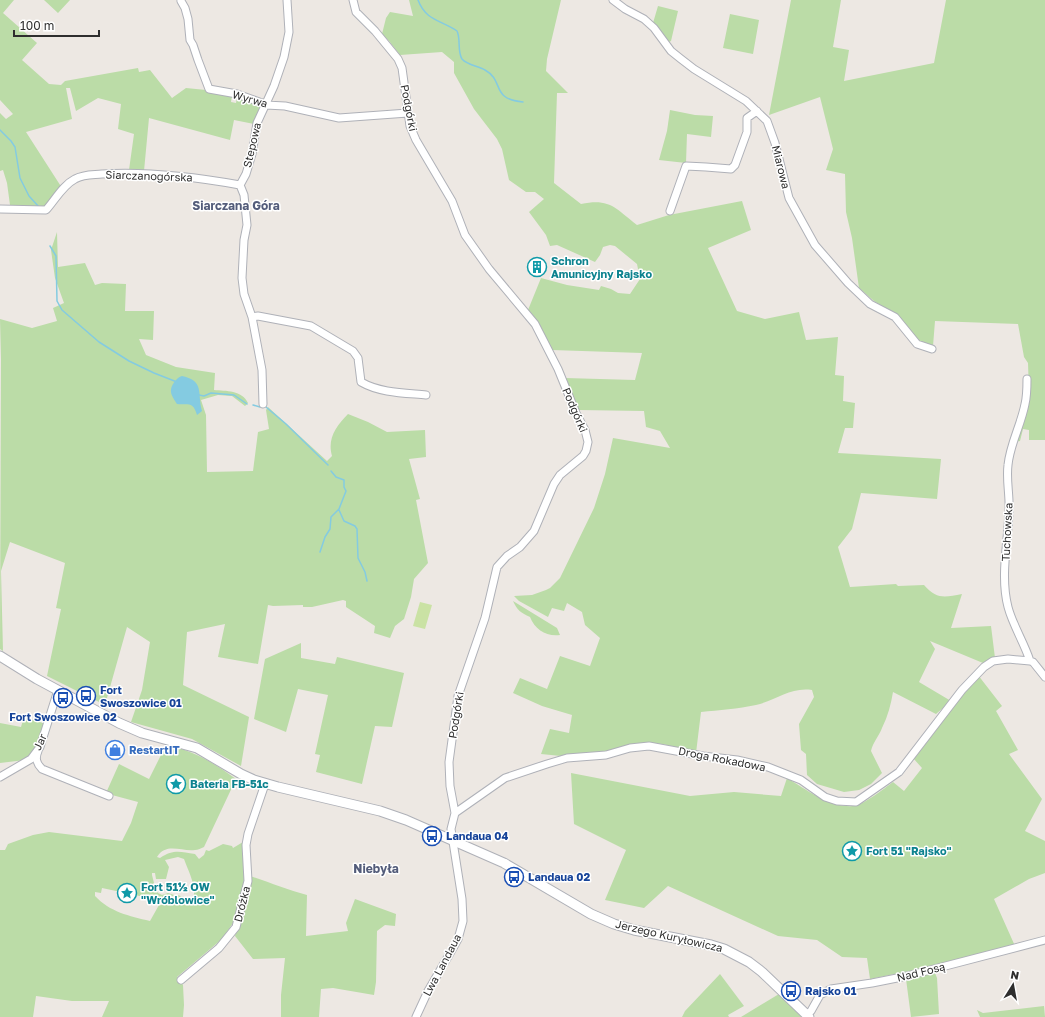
<svg xmlns="http://www.w3.org/2000/svg" width="1045" height="1017" viewBox="0 0 1045 1017" font-family="'Golos Text',sans-serif">
	<style>
		.green { fill: #bbdca7; fill-rule: evenodd }
		.pitch { fill: #cae2a4 }
		.water { fill: #84cbe1 }
		.lines { fill: none; stroke-linecap: round; stroke-linejoin: round }
		.stream { stroke: #84cbe1; stroke-width: 1.5 }
		.street-casing { stroke: #afb1b8; stroke-width: 9 }
		.secondary-casing { stroke: #afb1b8; stroke-width: 11 }
		.street { stroke: #fff; stroke-width: 7 }
		.secondary { stroke: #fff; stroke-width: 9 }
		.labels { text-anchor: middle; stroke-width: 3; stroke-linejoin: round; paint-order: stroke }
		.street-label { font-size: 11px; fill: #2e2e2e; stroke: #fff }
		.culture-label { font-size: 11px; font-weight: bold; fill: #0d838f; stroke: #fff; text-anchor: start }
		.transit-label { font-size: 11px; font-weight: bold; fill: #164399; stroke: #fff; text-anchor: start }
		.shop-label { font-size: 11px; font-weight: bold; fill: #366cbe; stroke: #fff; text-anchor: start }
		.neighbourhood-label { font-size: 12px; font-weight: bold; fill: #535c7a; stroke: #fff }
	</style>
	<rect width="100%" height="100%" fill="#ede8e3"/>
	<path class="green" d="M0 0H14L3 13 37 43 22 60 49 84 61 85 65 81 138 68 139 72 150 70 172 98 186 88 206 90 232 95 231 102 236 103 237 98 263 105 254 124 234 120 230 140 149 118 144 171 129 170 134 134 118 129 121 104 98 98 76 111 70 88H66L72 119 26 132 62 188C58 193 54 198 50 202 40 212 22 207 10 205L7 183 3 170 0 171V113L6 119 13 114 0 100Z
		M44 0H70L58 13Z
		M409 0H561L547 59 546 71 568 93H557L554 183 581 204C610 198 615 208 637 225L669 215 742 201 751 230 708 248 737 311 765 319 799 312 806 340 838 337 835 375 844 376 843 401 855 403 853 428H845L838 453 941 459 937 499 861 493 852 529 838 547 850 587 896 584 898 586 924 585C937 600 945 597 962 594L951 628 991 626 995 658 983 663 930 641 935 649 919 682 951 701 936 714 893 692C891 704 888 716 882 728 879 736 873 742 871 751L882 773 871 784 859 790 844 792 817 784 807 775 806 754 801 750 799 724 814 697 812 690C790 687 777 700 756 705 738 709 719 710 701 712L696 753 663 744 641 743 607 752 567 755 561 756 541 754 550 729 569 733 572 715 542 706 513 693 520 678 547 689 560 656 590 666 600 638 585 625 582 612 567 603 564 611 552 608 548 617 519 601 514 596 532 595 546 590 550 588 560 578 594 508 605 474 613 438 670 448 660 431 646 427 644 411 578 410 565 378 635 380 642 353 552 350C544 336 539 321 528 310L541 278 567 285 599 290 601 286 611 289 618 293 630 294 640 279 637 264 615 246 610 245 603 247 600 255 595 262 557 245 550 246 546 235 529 212 544 199 535 192H526L509 180 502 149 497 139 474 109 454 73V62L442 52 400 55 389 41 382 34 386 18 390 12 413 16Z
		M791 0H841L833 47 849 50 844 81 934 63 946 0H1045V440H1029V430L1023 429 1020 441 1014 442 1029 392 1028 363 1024 357 1018 324 935 321 933 346 921 342 909 330 898 317 874 301 859 288 852 238 846 212 845 174 826 170 833 149 820 97 769 115Z
		M658 6 678 11 671 41 669 42 653 23Z
		M730 14 759 20 753 54 723 48Z
		M670 110 695 115 713 116 711 137 687 134 686 163 659 160 667 131Z
		M57 232 58 267 85 263 95 285 102 283 126 284 125 311H154L153 340 139 339 146 355 176 367 215 373 214 390C226 391 242 390 248 403L245 406 232 396 218 395 201 400 206 415 207 472 253 471 258 432 269 429 266 410 268 407 327 461 332 456C327 439 336 426 348 414L368 422 387 432 425 430 426 457 409 459 420 499 416 500 428 563 414 579 411 597 404 619 395 626 390 638 374 633 375 626 346 607V601L343 600 312 607H303V605L273 606 268 605 258 664 218 657 225 624 187 632 183 685 249 717 241 766 192 739 131 722 142 690 150 642 127 627 105 705 47 676 61 609 56 608 65 563 10 542 1 571 3 651 0 649 1 359 0 319 32 328 57 321 53 308 64 303 55 278 51 250Z
		M513 601 557 628 560 635C547 637 535 630 530 617 521 613 517 610 513 601Z
		M301 643V658L335 664 337 657 404 673 392 727 375 726 362 784 316 772 320 755 315 754 328 695 298 689 286 732 254 719 265 659Z
		M978 675 1002 706 996 711 1018 750 1009 754 1042 799 1025 831 1045 841V873L1029 879 994 899 1015 946 915 970 870 979 867 958 842 957 817 940 778 936 668 886 644 908 605 900 626 850 574 824 571 773 690 796 734 792 781 796 787 778C807 790 830 808 854 806 863 805 885 788 893 782L904 791 922 768 913 758Z
		M24 717 46 724 40 742 25 760 0 763V723L21 727Z
		M166 745C193 750 214 763 236 779L204 847C201 848 198 850 195 850 182 852 166 842 157 857L160 858C174 849 180 852 195 854L199 859 204 855 206 850 209 851 223 844 232 846 233 848 243 842 246 876 233 923 222 939 177 977 183 985 184 1005 183 1017H102L109 1001H72L36 996 33 1017H0V850H5L8 844 33 835 49 832 122 841 131 823 138 802 112 795 106 793 119 764 149 779ZM178 857 184 859C189 873 197 886 193 901L178 895 172 903 159 905 150 921C129 916 110 912 95 896V892L101 893 102 888 163 901 170 899 174 895 168 893 162 895 158 893 155 886 152 887 151 885 154 883 152 875V873H155L156 879H166L169 867 165 860Z
		M250 876C269 882 287 890 307 895L306 936 348 931 346 923 355 899 396 914 395 926 385 925 377 931 376 982 374 995 333 988 321 989 319 1017H281V995L285 958 253 959 235 936 249 883Z
		M935 973 937 978 939 1014 911 1017 906 979Z
		M720 974 744 1006 728 1015 729 1017H682L685 1011Z
		M779 994 802 1017H741Z
		M1044 1006 1045 1017H980L977 1010 983 1013Z"/>
	<path class="pitch" d="M420 602 432 605 425 629 413 626Z"/>
	<path class="water" d="M182 376C205 381 197 393 202 411L197 415C193 401 189 405 177 404 175 401 171 395 171 392 170 386 177 377 182 376Z"/>
	<g class="lines">
		<path class="stream" d="M418 0C426 21 441 20 457 31 461 39 457 51 462 59 467 65 478 66 485 70 505 81 490 99 523 102
			M0 130 11 141 15 147 20 178 29 196 39 207
			M50 246 56 256 57 301 62 310 99 342 129 361 154 373 177 382
			M199 395 204 396 211 393 234 395 247 404
			M253 405 260 407
			M266 407 286 424 328 465
			M339 510 344 521 355 526 357 529 358 558 365 572 367 581
			M320 552 325 537 330 529 331 517 339 509 346 491 344 487V480L336 477 331 471"/>
		<defs>
			<path id="street" d="M353 0 356 12 375 31 398 59 402 68 410 126 416 140 452 201 465 235 489 269 535 324 558 369 576 413 585 430 588 442 586 451 583 456 560 475 554 484 534 531 520 547 507 556 497 567 485 618 458 696 449 762 450 786 455 813 451 829 462 899 463 921 458 939 453 948 428 991 416 1017
				M613 0 625 9 644 19 654 28 671 51 681 59 694 69 746 101 767 121 775 143 789 198 815 245 848 283 870 304 895 317 917 344 932 349
				M181 1 185 8 188 19 190 40 193 45 198 60 209 89 237 94 262 103 266 105 285 106 339 118 408 113
				M0 209 46 210C55 200 63 185 75 179 84 174 93 175 102 174 149 171 195 177 240 185
				M670 211 686 166 706 167 731 169 735 165 747 132V118L757 111
				M252 317 258 316 311 326 353 351 358 358 361 382C380 393 405 393 426 395
				M1027 379C1027 387 1027 396 1025 404 1021 425 1010 444 1008 465 1006 480 1010 496 1009 511 1008 543 1000 576 1008 607 1013 626 1024 642 1030 661L1033 662 1045 677
				M263 404 262 370 252 317 244 294 242 278 244 240 247 225 244 195 240 185 246 174 252 154 257 123 274 86 284 57 289 32 287 0
				M38 751C35 758 36 763 42 769L109 796
				M0 777 31 759 40 747 58 690
				M455 813 505 778 547 764 567 758 606 755 630 748 649 746 703 756 737 760 768 767 801 780 825 797 837 801 856 802 899 772 962 690 984 667 993 661 1008 659 1030 661
				M181 980 219 948 236 927 248 881 246 845 248 834 265 784
				M807 1014 811 1011 820 995 831 989 872 983 907 976 1045 940"/>
			<path id="secondary" d="M0 656 37 679 119 723 142 733 197 748 241 774 254 780 278 787 380 811 406 820 504 863 591 914 614 924 634 930 711 945 724 949 749 962 762 972 809 1017"/>
		</defs>
		<use href="#street" class="street-casing"/>
		<use href="#secondary" class="secondary-casing"/>
		<use href="#street" class="street"/>
		<use href="#secondary" class="secondary"/>
	</g>
	<defs>
		<symbol id="building-ring" viewBox="-11 -11 22 22"><circle r="9.5" fill="#fff" stroke="#0f9aa8" stroke-width="1.5"/><path d="M-4-6H4V6H1V3H-1V6H-4ZM-2.5-4.3h1.7v1.8h-1.7ZM.8-4.3h1.7v1.8H.8ZM-2.5-1h1.7V.8h-1.7ZM.8-1h1.7V.8H.8Z" fill="#0f9aa8"/></symbol>
		<symbol id="bus-ring" viewBox="-11 -11 22 22"><circle r="9.5" fill="#fff" stroke="#1a4fb4" stroke-width="1.5"/><path d="M-5-6H5V4H4V6H2V4H-2V6H-4V4H-5ZM-3.5-4V0h7V-4ZM-3.5 1.2v1.5H-2V1.2ZM2 1.2v1.5H3.5V1.2Z" fill="#1a4fb4"/></symbol>
		<symbol id="shop-ring" viewBox="-11 -11 22 22"><circle r="9.5" fill="#fff" stroke="#3f7fe0" stroke-width="1.5"/><path d="M-5-2.5h2.3a2.7 3.5 0 0 1 5.4 0H5L5.5 6h-11ZM-1.5-2.5h3a1.5 2.3 0 0 0-3 0Z" fill="#3f7fe0"/></symbol>
		<symbol id="sight-ring" viewBox="-11 -11 22 22"><circle r="9.5" fill="#fff" stroke="#0f9aa8" stroke-width="1.5"/><path d="M0-6L1.8-2.2L6-1.7L2.9 1.2L3.7 5.4L0 3.3L-3.7 5.4L-2.9 1.2L-6-1.7L-1.8-2.2Z" fill="#0f9aa8"/></symbol>
	</defs>
	<g fill-rule="evenodd">
		<use href="#building-ring" x="526" y="256" width="22" height="22"/>
		<use href="#bus-ring" x="75" y="685" width="22" height="22"/>
		<use href="#bus-ring" x="52" y="687" width="22" height="22"/>
		<use href="#shop-ring" x="104" y="739" width="22" height="22"/>
		<use href="#sight-ring" x="165" y="773" width="22" height="22"/>
		<use href="#bus-ring" x="421" y="825" width="22" height="22"/>
		<use href="#sight-ring" x="841" y="840" width="22" height="22"/>
		<use href="#bus-ring" x="503" y="866" width="22" height="22"/>
		<use href="#sight-ring" x="116" y="882" width="22" height="22"/>
		<use href="#bus-ring" x="780" y="980" width="22" height="22"/>
	</g>
	<g class="labels">
		<g class="street-label">
			<text transform="translate(250 99) rotate(16)" y="4">Wyrwa</text>
			<text transform="translate(409 108) rotate(79)" y="4">Podgórki</text>
			<text transform="translate(252 145) rotate(-77)" y="4">Stepowa</text>
			<text transform="translate(781 167) rotate(76)" y="4">Miarowa</text>
			<text transform="translate(149 176) rotate(2)" y="4">Siarczanogórska</text>
			<text transform="translate(575 410) rotate(67)" y="4">Podgórki</text>
			<text transform="translate(1007 532) rotate(-87)" y="4">Tuchowska</text>
			<text transform="translate(456 715) rotate(-81)" y="4">Podgórki</text>
			<text transform="translate(40 742) rotate(-65)" y="4">Jar</text>
			<text transform="translate(722 759) rotate(11)" y="4">Droga Rokadowa</text>
			<text transform="translate(242 904) rotate(-76)" y="4">Dróżka</text>
			<text transform="translate(669 936) rotate(13)" y="4">Jerzego Kuryłowicza</text>
			<text transform="translate(442 965) rotate(-62)" y="4">Lwa Landaua</text>
			<text transform="translate(921 972) rotate(-14)" y="4">Nad Fosą</text>
		</g>
		<g class="culture-label">
			<text x="551" y="265">Schron<tspan x="551" dy="13">Amunicyjny Rajsko</tspan></text>
			<text x="190" y="788">Bateria FB-51c</text>
			<text x="866" y="855">Fort 51 "Rajsko"</text>
			<text x="141" y="891">Fort 51½ OW<tspan x="141" dy="13">"Wróblowice"</tspan></text>
		</g>
		<g class="transit-label">
			<text x="100" y="694">Fort<tspan x="100" dy="13">Swoszowice 01</tspan></text>
			<text x="63" y="721" text-anchor="middle">Fort Swoszowice 02</text>
			<text x="446" y="840">Landaua 04</text>
			<text x="528" y="881">Landaua 02</text>
			<text x="805" y="995">Rajsko 01</text>
		</g>
		<g class="shop-label">
			<text x="129" y="754">RestartIT</text>
		</g>
		<g class="neighbourhood-label">
			<text x="236" y="210">Siarczana Góra</text>
			<text x="376" y="873">Niebyła</text>
		</g>
	</g>
	<g transform="translate(1013 985) rotate(11)" stroke="#ffffff" stroke-width="3" paint-order="stroke">
	<path d="M0-3L7 15L0 10L-7 15Z" fill="#2e2e2e"/>
	<text y="-6" font-size="11" font-weight="bold" text-anchor="middle" fill="#2e2e2e">N</text>
	</g>
	<path d="M14 30v6h85v-6" fill="none" stroke="#2e2e2e" stroke-width="2"/>
	<text x="20" y="30" font-size="12" fill="#2e2e2e" stroke="#ffffff" stroke-width="3" paint-order="stroke">100 m</text>
</svg>
